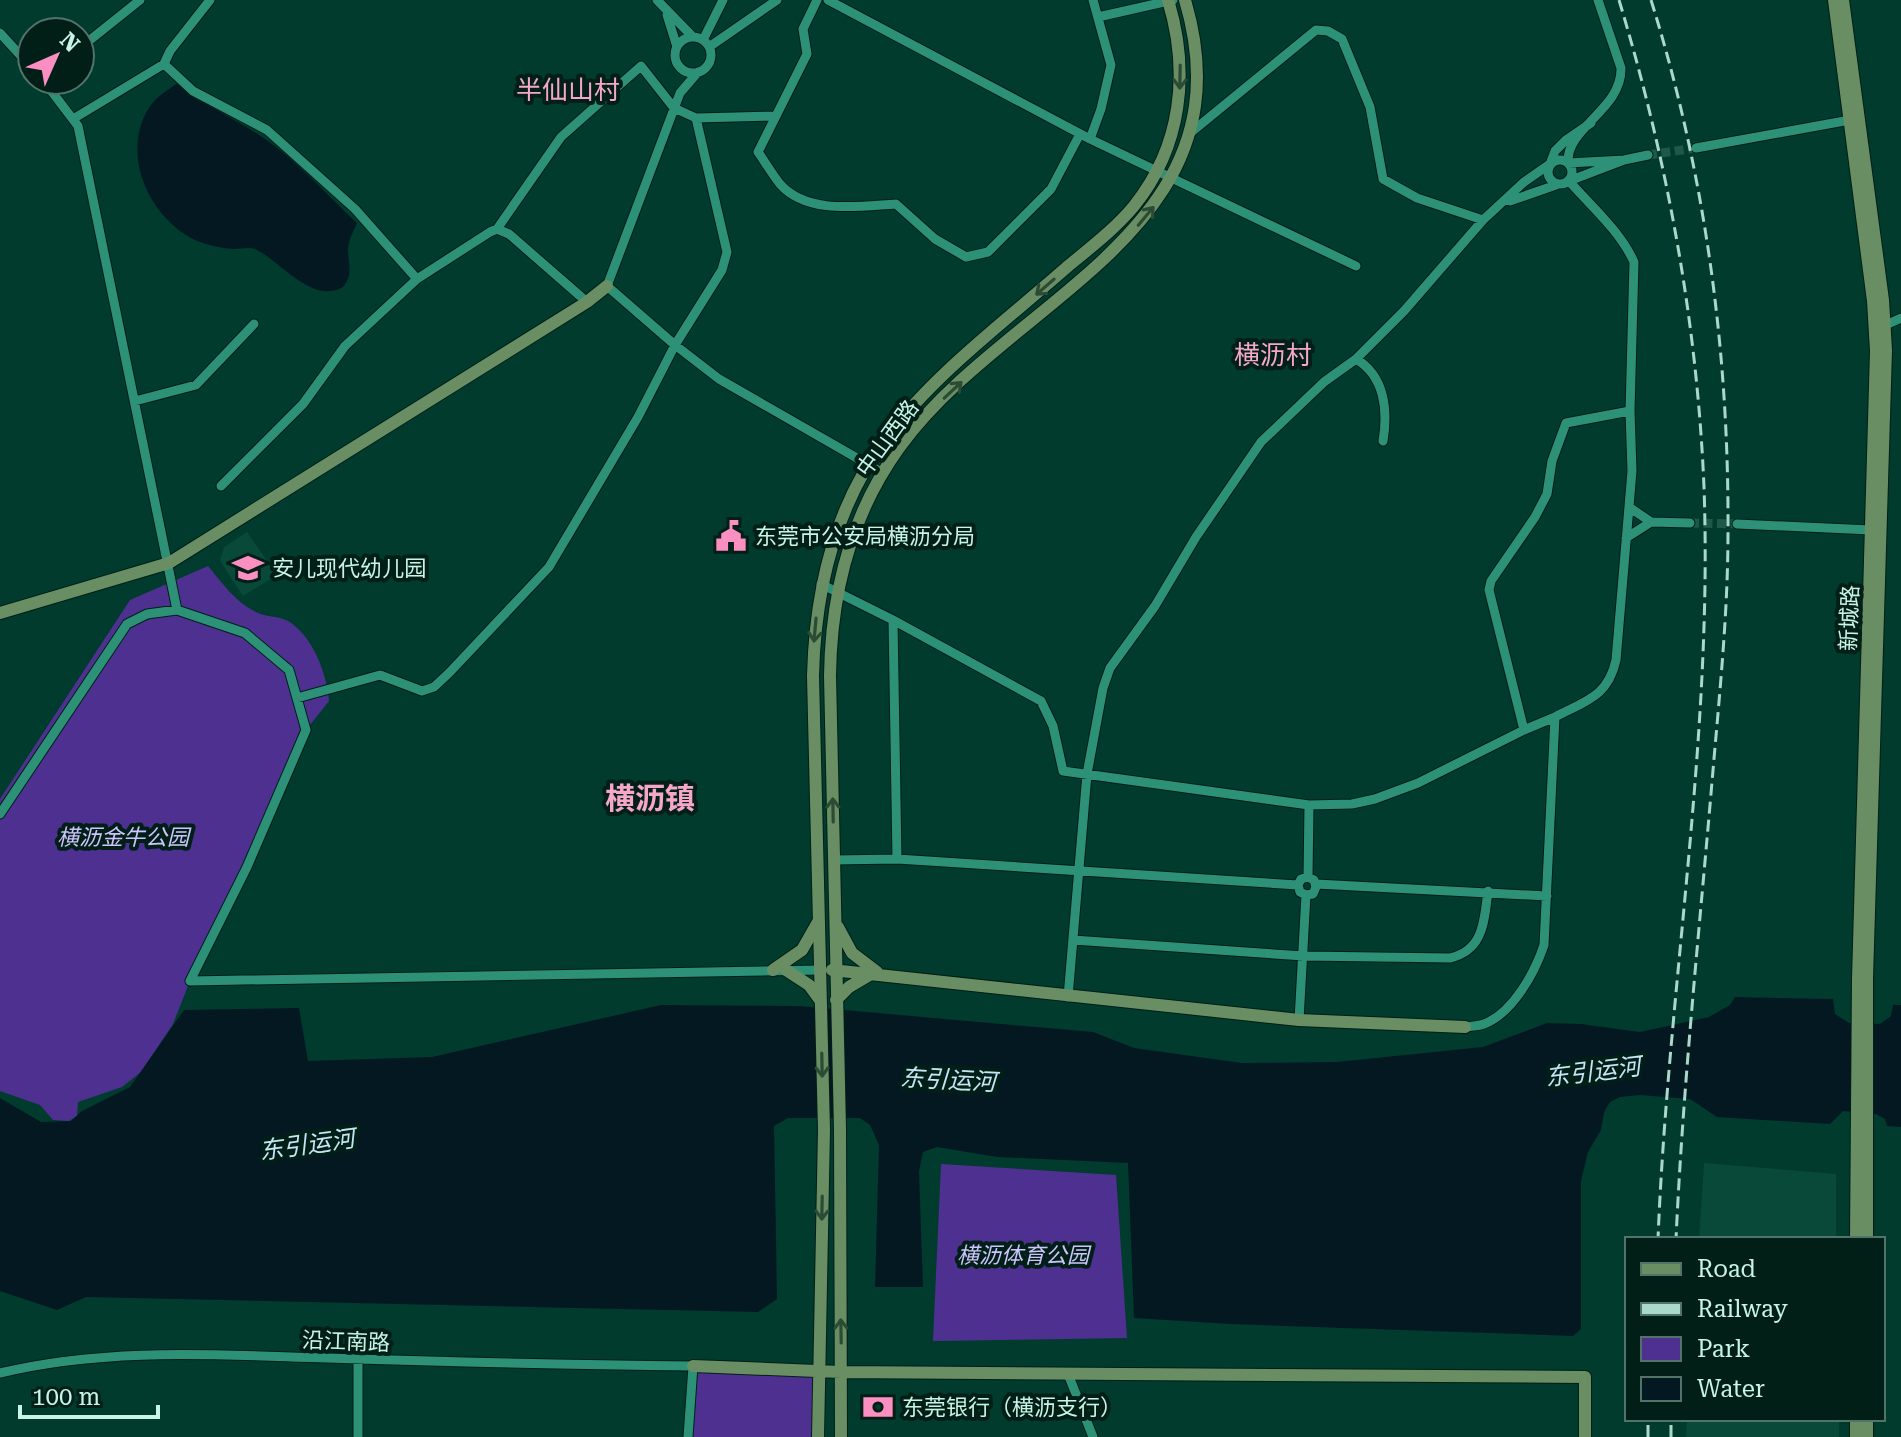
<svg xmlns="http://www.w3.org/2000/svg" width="1901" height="1437" viewBox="0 0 1901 1437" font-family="'Roboto Serif','Noto Sans SC',serif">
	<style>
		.built { fill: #09493a }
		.green { fill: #4e3091 }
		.water { fill: #041822 }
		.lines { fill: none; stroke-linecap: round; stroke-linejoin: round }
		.street-tunnel { stroke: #1f5749; stroke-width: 9; stroke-dasharray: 9 4.5; stroke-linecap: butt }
		.street-casing { stroke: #011f17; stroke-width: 11 }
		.secondary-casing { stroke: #011f17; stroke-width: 14 }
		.street { stroke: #2c9177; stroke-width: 9 }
		.secondary { stroke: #6a8e63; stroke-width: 12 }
		.rail { stroke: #aad9ca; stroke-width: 3; stroke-dasharray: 12 6; stroke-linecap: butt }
		.oneway { stroke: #2b4b35 }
		.labels { text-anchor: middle; stroke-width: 8; stroke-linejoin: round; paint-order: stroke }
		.street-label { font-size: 22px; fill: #c8f4e5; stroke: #011f17 }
		.poi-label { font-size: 22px; fill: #c8f4e5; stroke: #011f17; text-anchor: start }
		.park-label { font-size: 22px; font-style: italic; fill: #cdc4fd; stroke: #011f17 }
		.water-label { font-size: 24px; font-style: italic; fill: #c6e5f5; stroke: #011f17 }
		.quarter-label { font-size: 26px; fill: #f5a7c9; stroke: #011f17 }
		.district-label { font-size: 30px; font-weight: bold; fill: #f5a7c9; stroke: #011f17 }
	</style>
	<rect width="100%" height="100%" fill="#013b2e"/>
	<path class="built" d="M247 532 277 575 243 596 220 561 224 547Z
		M1704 1163 1836 1174V1239H1699Z
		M1687 1419H1839V1437H1686Z"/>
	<path class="green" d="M208 566C222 583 237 604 258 613 267 617 279 616 288 621 313 636 327 674 329 701L306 730 236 889 193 966 190 981 173 1024 141 1072 122 1087 78 1102 77 1116 69 1121 53 1120 40 1105 0 1091V799L130 600Z
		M941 1164 1116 1175 1127 1338 933 1341Z
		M693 1366 817 1370 818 1437H688Z"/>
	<path class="water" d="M178 83C202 104 229 116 256 133 293 156 325 193 357 223 353 232 349 239 348 249 348 264 354 274 343 287 313 305 281 262 257 250 250 246 241 249 233 249 221 248 208 245 197 241 151 220 121 158 147 111 154 98 166 91 178 83Z
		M1735 997 1833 999 1835 1014 1849 1023 1880 1024 1891 1016 1893 1005H1901V1127L1887 1126 1885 1119 1876 1114 1843 1111 1830 1124 1717 1117 1690 1099 1640 1095 1620 1097 1610 1102 1604 1112 1601 1130 1588 1152 1581 1181V1329L1573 1336 1230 1324 1134 1318 1128 1163 997 1157 937 1147 923 1152 919 1171 923 1287H875L879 1145 870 1125 860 1118H788L774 1126 777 1299 758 1312 86 1297 57 1310 0 1291V1098L41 1122 71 1121 82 1111 130 1087 184 1010 299 1008 308 1061 432 1057 661 1005 798 1006 1093 1032 1134 1048 1242 1063 1337 1062 1483 1047 1547 1023 1581 1024 1640 1032 1709 1017 1730 1005Z"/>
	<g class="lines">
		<path class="street-tunnel" d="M1648 155 1696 148
			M1690 523 1737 524"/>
		<defs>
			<path id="street" d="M657 0 693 37
				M817 0 803 29 807 54 758 152C765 162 772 174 780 184 807 215 860 206 896 204L935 239 966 257 988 252 1051 189 1080 134
				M828 0 1090 139 1356 266
				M1598 0 1621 68C1622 110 1566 127 1568 163L1624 160 1648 155
				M667 15 677 47
				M1098 17 1173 0
				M0 33 32 68
				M675 55a18 18 0 1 1 36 0a18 18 0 1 1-36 0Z
				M703 40 723 0
				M709 47 777 0
				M80 48 140 0
				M164 64 193 91 267 130 355 209 417 279
				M698 72 680 93 607 286 675 345 719 379 883 473
				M43 80 78 126 177 610
				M696 118 776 116
				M73 119 164 64 170 51 210 0
				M1189 134 1316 30 1328 31 1342 39 1370 107 1383 179 1417 198 1483 220
				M1090 139 1101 109 1111 65 1093 0
				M1696 148 1850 120
				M1548 172a12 12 0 1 1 24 0a12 12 0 1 1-24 0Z
				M1510 201 1556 185
				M1879 328 1901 318
				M1356 359C1385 376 1388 411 1383 441
				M135 401 196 385 254 324
				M221 486 303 404 345 346 417 279 490 232 497 229 509 234 587 302
				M1651 522 1690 523
				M1737 524 1871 530
				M1626 538 1651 522 1629 507
				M821 584 893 620 1041 701 1053 726 1063 771 1309 805 1352 804 1375 799 1418 783 1524 730
				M893 620 897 859
				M297 698 380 675 422 691 434 687 449 673 549 567 638 417 675 345 722 270 727 252 696 118 674 108 641 66 561 137 497 229
				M1555 717 1524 730 1489 590 1491 581 1535 517 1547 494 1552 461 1566 423 1630 411
				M0 814 127 624 147 614 177 610 245 633 289 670 306 730 247 867 190 981 821 970
				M834 860 897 859 1298 885 1301 879 1308 877 1314 880 1316 887 1313 894 1306 895 1300 892 1298 885
				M1308 877 1309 805
				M1316 884 1547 896
				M1073 940 1304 956 1450 958C1484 950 1484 921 1488 891
				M1068 997 1087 774 1103 688 1110 668 1155 606 1196 537 1261 442 1324 382 1356 359 1404 311 1483 220 1524 182 1550 164 1555 151 1566 140 1591 123
				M1299 1020 1306 895
				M1465 1027C1471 1026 1479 1026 1484 1024 1513 1013 1535 972 1544 945L1555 717C1585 701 1608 697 1616 660L1632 471 1630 411 1634 262C1620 231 1591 206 1569 181L1624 160
				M0 1373C108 1347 218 1355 327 1358 449 1362 571 1365 693 1366L688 1437
				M1068 1374 1093 1437
				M358 1437V1359"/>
			<path id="secondary" d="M1834 0 1873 301 1876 351 1858 979 1856 1239
				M1843 0 1883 300 1886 350 1867 978V1239
				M0 613 169 563 587 302 607 286
				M838 927 852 953 877 972
				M773 970 802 950 818 922
				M786 970 809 985 820 1000
				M832 970 1299 1020 1465 1027
				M836 1000 849 987 871 974
				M693 1366 841 1372 1585 1377V1437
				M818 1437 824 1130 813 676C815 590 834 507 887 437 935 373 1007 320 1067 267 1090 248 1115 229 1134 206 1182 146 1190 72 1168 0
				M841 1437 840 1129 830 676C831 593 850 516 899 448 1008 297 1254 232 1185 0
				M1856 1437V1419
				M1867 1437V1419"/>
		</defs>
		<use href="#street" class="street-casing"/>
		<use href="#secondary" class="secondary-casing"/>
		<use href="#street" class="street"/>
		<use href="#secondary" class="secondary"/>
		<path class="rail" d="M1619 0C1667 159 1697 321 1704 487 1713 738 1668 989 1658 1239
			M1651 0C1705 173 1729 350 1728 532 1728 615 1719 699 1712 782 1699 934 1683 1086 1676 1239
			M1648 1437V1419
			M1671 1437V1419"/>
	</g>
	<defs><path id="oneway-shaft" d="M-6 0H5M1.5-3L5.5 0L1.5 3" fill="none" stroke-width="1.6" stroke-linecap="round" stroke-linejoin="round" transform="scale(2)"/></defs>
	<g class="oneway">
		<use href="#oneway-shaft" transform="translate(1180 77) rotate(91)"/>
		<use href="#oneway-shaft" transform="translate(1146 216) rotate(-50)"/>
		<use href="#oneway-shaft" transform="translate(1045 287) rotate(139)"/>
		<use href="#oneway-shaft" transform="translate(953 390) rotate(-43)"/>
		<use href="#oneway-shaft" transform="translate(815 630) rotate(95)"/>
		<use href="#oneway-shaft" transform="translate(833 810) rotate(-91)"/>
		<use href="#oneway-shaft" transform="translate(822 1065) rotate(89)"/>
		<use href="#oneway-shaft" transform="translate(822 1208) rotate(91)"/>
		<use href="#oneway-shaft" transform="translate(841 1331) rotate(-91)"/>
	</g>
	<defs>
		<symbol id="civic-bare" viewBox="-9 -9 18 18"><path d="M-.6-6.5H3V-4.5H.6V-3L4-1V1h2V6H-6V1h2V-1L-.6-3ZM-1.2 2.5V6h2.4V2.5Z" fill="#fc8fc1" stroke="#011f17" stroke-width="2.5" paint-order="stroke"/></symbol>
		<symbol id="school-bare" viewBox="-9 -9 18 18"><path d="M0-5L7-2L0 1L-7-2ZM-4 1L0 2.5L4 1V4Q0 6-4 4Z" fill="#fc8fc1" stroke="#011f17" stroke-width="2.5" paint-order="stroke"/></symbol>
		<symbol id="bank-bare" viewBox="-9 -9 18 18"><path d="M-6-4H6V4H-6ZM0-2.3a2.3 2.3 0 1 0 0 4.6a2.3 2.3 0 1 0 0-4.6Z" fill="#fc8fc1" stroke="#011f17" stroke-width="2.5" paint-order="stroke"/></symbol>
	</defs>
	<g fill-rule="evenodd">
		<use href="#civic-bare" x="709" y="514" width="44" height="44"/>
		<use href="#school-bare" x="226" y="546" width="44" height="44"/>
		<use href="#bank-bare" x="856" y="1385" width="44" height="44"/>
	</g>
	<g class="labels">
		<g class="street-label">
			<text transform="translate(887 438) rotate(-54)" y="8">中山西路</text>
			<text transform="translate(1849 618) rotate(-88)" y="8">新城路</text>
			<text transform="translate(346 1341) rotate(2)" y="8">沿江南路</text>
		</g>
		<g class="poi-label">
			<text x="755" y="544">东莞市公安局横沥分局</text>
			<text x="272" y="576">安儿现代幼儿园</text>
			<text x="902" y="1415">东莞银行（横沥支行）</text>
		</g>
		<g class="park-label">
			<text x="123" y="845">横沥金牛公园</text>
			<text x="1023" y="1263">横沥体育公园</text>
		</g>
		<g class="water-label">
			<text transform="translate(1593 1072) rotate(-7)" y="8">东引运河</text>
			<text transform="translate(948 1080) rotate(3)" y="8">东引运河</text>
			<text transform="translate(307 1145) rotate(-8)" y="8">东引运河</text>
		</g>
		<g class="quarter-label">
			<text x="568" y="99">半仙山村</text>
			<text x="1273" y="364">横沥村</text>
		</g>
		<g class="district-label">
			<text x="650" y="809">横沥镇</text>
		</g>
	</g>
	<rect x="1625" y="1237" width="260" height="184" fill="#011f17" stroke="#517469" stroke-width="2"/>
	<rect x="1641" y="1263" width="40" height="12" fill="#6a8e63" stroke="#517469" stroke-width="2"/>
	<text x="1697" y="1277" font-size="24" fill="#c8f4e5">Road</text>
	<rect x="1641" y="1303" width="40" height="12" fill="#aad9ca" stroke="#517469" stroke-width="2"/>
	<text x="1697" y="1317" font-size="24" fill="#c8f4e5">Railway</text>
	<rect x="1641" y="1337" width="40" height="24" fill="#4e3091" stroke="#517469" stroke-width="2"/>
	<text x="1697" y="1357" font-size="24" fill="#c8f4e5">Park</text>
	<rect x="1641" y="1377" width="40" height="24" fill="#041822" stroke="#517469" stroke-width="2"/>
	<text x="1697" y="1397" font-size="24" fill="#c8f4e5">Water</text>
	<g transform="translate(56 56) rotate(45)"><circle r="38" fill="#011f17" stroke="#517469" stroke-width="2"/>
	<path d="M0-6L14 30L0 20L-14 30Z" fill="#fc8fc1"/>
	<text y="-12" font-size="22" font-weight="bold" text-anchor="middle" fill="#c8f4e5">N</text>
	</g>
	<path d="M20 1405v12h138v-12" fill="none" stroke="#c8f4e5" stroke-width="4"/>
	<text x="32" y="1405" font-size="24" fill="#c8f4e5" stroke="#011f17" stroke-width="6" paint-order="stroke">100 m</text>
</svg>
